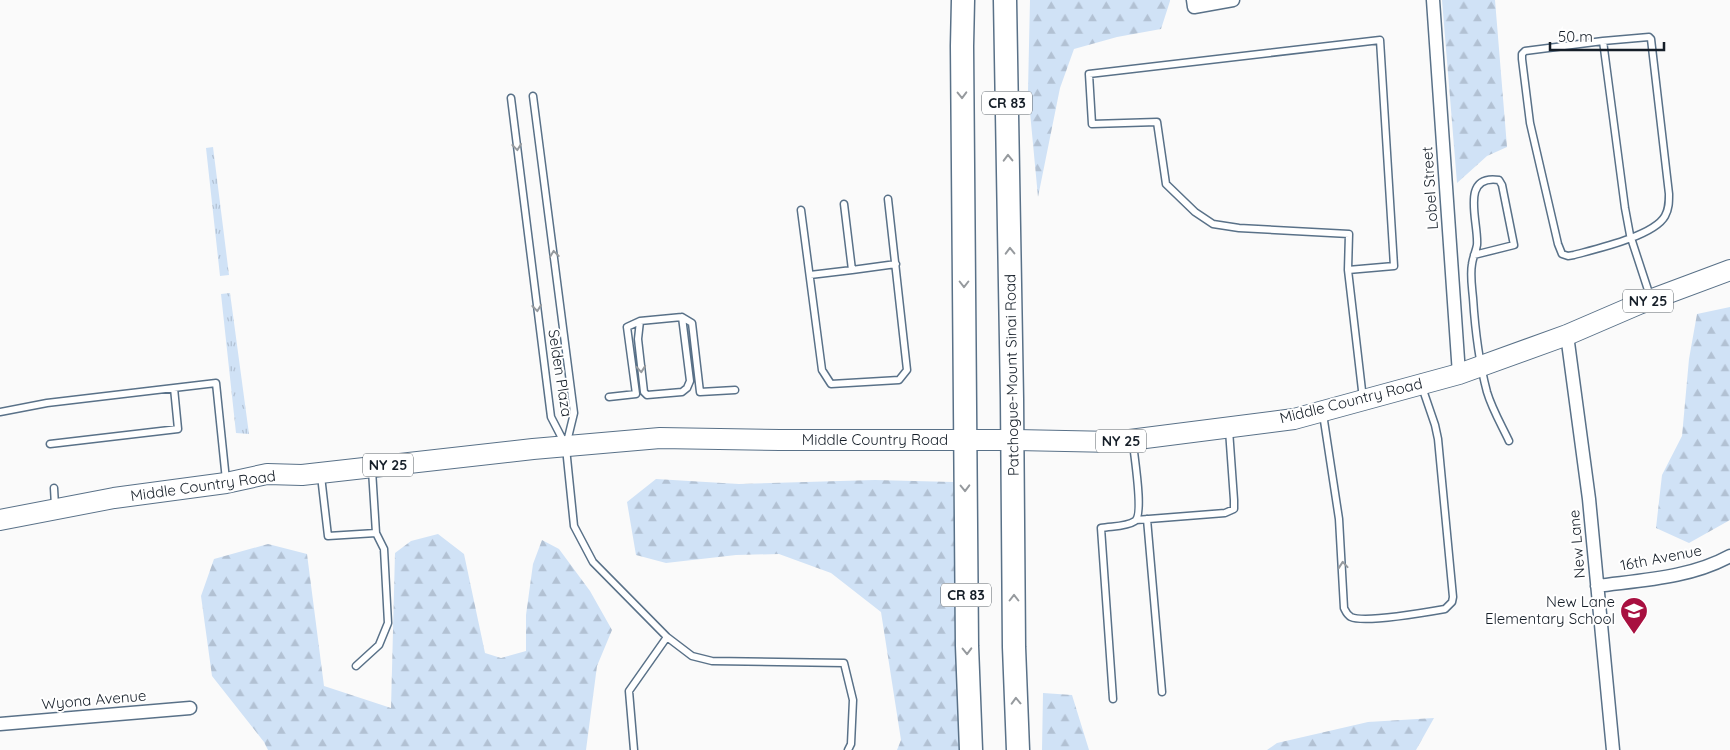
<svg xmlns="http://www.w3.org/2000/svg" width="1730" height="750" viewBox="0 0 1730 750" font-family="Quicksand,sans-serif">
	<style>
		.grass { fill: url(#grass-tufts) }
		.forest { fill: url(#forest-firs) }
		.lines { fill: none; stroke-linecap: round; stroke-linejoin: round }
		.lane-casing { stroke: #597188; stroke-width: 9 }
		.street-casing { stroke: #597188; stroke-width: 15 }
		.primary-casing { stroke: #597188; stroke-width: 22 }
		.highway-casing { stroke: #597188; stroke-width: 25 }
		.lane { stroke: #fff; stroke-width: 6 }
		.street { stroke: #fff; stroke-width: 12 }
		.primary { stroke: #fff; stroke-width: 20 }
		.highway { stroke: #fff; stroke-width: 22 }
		.oneway { stroke: #969a9e }
		.labels { text-anchor: middle; stroke-width: 4; stroke-linejoin: round; paint-order: stroke }
		.shield { fill: #fff; stroke: #5b6268; stroke-width: 1 }
		.shield-label { font-size: 14px; font-weight: bold; fill: #151e28 }
		.street-label { font-size: 15px; fill: #151e28; stroke: #fff }
		.poi-label { font-size: 15px; fill: #151e28; stroke: #fff; text-anchor: end }
	</style>
	<defs>
		<pattern id="grass-tufts" width="24" height="20" patternUnits="userSpaceOnUse" patternTransform="scale(1.25)"><rect width="24" height="20" fill="#d0e2f6"/><path d="M3 7l-1-3M5 7V3M7 7l1-3M15 17l-1-3M17 17v-4M19 17l1-3" fill="none" stroke="#b2c1d3"/></pattern>
		<pattern id="forest-firs" width="22" height="20" patternUnits="userSpaceOnUse" patternTransform="scale(1.25)"><rect width="22" height="20" fill="#d0e2f6"/><path d="M5 1l3.5 6h-7zM16 11l3.5 6h-7z" fill="#b2c1d3"/></pattern>
	</defs>
	<rect width="100%" height="100%" fill="#fafafa"/>
	<path class="grass" d="M213 147 229 275 220 276 206 148Z
		M230 293 249 434 236 433 221 294Z"/>
	<path class="forest" d="M1030 0H1170V1L1161 29 1117 37 1074 49 1060 88 1038 197 1028 91Z
		M1442 0H1495L1507 147 1487 156 1457 183Z
		M1730 307V520L1689 543 1656 528 1662 475 1682 436 1689 359 1697 314Z
		M656 479 739 484 875 480 953 482 962 750H897L901 740 881 612 831 573 779 554 736 555 666 563 636 555 627 502Z
		M438 534 464 554 485 653 501 658 526 651V615L533 564 542 540 559 549 590 591 612 630 597 666 586 750H268L264 742 212 676 201 596 214 559 268 544 307 554 324 686 391 708 395 553 411 541Z
		M1043 693 1072 695 1089 750H1042Z
		M1434 718 1416 750H1267L1277 743 1368 722Z"/>
	<g class="lines">
		<defs>
			<path id="lane" d="M1603 41 1525 51 1522 54V59L1530 123 1558 244 1562 254 1568 256 1574 255C1596 249 1654 236 1665 216 1669 209 1669 202 1669 194L1651 39 1649 37 1603 41 1625 208 1630 235 1631 238 1650 296
				M511 98 551 417 566 446 574 413 533 96
				M801 210 822 370 831 384 899 380 907 370 888 199
				M1474 255 1514 245 1502 185 1499 180C1459 174 1479 223 1477 245 1476 251 1473 257 1472 264 1470 275 1472 287 1473 298 1475 329 1479 362 1487 392 1492 409 1502 426 1509 441
				M852 270 896 264
				M1348 270 1394 266 1380 40 1089 74 1092 124 1157 122 1166 184 1195 212 1213 224 1239 228 1349 234 1348 270 1363 399
				M810 275 852 270 844 204
				M640 321 638 339 644 392 647 395 682 392 687 388 690 381 682 317
				M609 397 636 394 627 327 640 321 682 317 692 323 700 392 735 390
				M0 412 47 403 216 383 226 480
				M1323 414 1339 519 1344 608C1346 612 1347 615 1351 617 1364 623 1428 612 1445 609L1452 602 1453 597 1438 439 1435 425 1422 387
				M50 444 178 429 174 388
				M566 448 574 526 593 562 667 637 692 656 712 661 844 663 853 700 851 744 848 750
				M321 476 328 536 376 533 372 470
				M54 488 55 506
				M1147 519 1162 692
				M1136 520 1225 513 1234 509V500L1229 430
				M356 666 379 645 388 623 384 549 376 533
				M1113 699 1101 528C1112 526 1126 527 1135 521 1144 514 1134 456 1133 443
				M634 750 629 691 667 637"/>
			<path id="street" d="M1193 0 1194 7 1233 0
				M1433 0 1459 374
				M1567 335 1589 499 1613 750
				M1597 586C1642 580 1690 578 1730 556
				M0 724 190 708"/>
			<path id="primary" d="M0 520 114 498 226 483 267 474 302 475 533 449 660 438 780 440H1013L1114 442 1294 419 1459 374 1567 335 1639 304 1730 270"/>
			<path id="highway" d="M963 0 962 46 967 646 971 750
				M1005 0 1012 399 1014 647 1018 750"/>
		</defs>
		<use href="#lane" class="lane-casing"/>
		<use href="#street" class="street-casing"/>
		<use href="#primary" class="primary-casing"/>
		<use href="#highway" class="highway-casing"/>
		<use href="#lane" class="lane"/>
		<use href="#street" class="street"/>
		<use href="#primary" class="primary"/>
		<use href="#highway" class="highway"/>
	</g>
	<defs><path id="oneway-chevron" d="M-2-3.5L2.5 0L-2 3.5" fill="none" stroke-width="1.6" stroke-linecap="round" stroke-linejoin="round" transform="scale(1.25)"/></defs>
	<g class="oneway">
		<use href="#oneway-chevron" transform="translate(962 95) rotate(89)"/>
		<use href="#oneway-chevron" transform="translate(517 147) rotate(83)"/>
		<use href="#oneway-chevron" transform="translate(1008 158) rotate(-91)"/>
		<use href="#oneway-chevron" transform="translate(1010 251) rotate(-91)"/>
		<use href="#oneway-chevron" transform="translate(554 254) rotate(-97)"/>
		<use href="#oneway-chevron" transform="translate(964 284) rotate(90)"/>
		<use href="#oneway-chevron" transform="translate(537 308) rotate(83)"/>
		<use href="#oneway-chevron" transform="translate(641 369) rotate(85)"/>
		<use href="#oneway-chevron" transform="translate(965 488) rotate(89)"/>
		<use href="#oneway-chevron" transform="translate(1343 565) rotate(-95)"/>
		<use href="#oneway-chevron" transform="translate(1014 598) rotate(-90)"/>
		<use href="#oneway-chevron" transform="translate(967 651) rotate(89)"/>
		<use href="#oneway-chevron" transform="translate(1016 701) rotate(-92)"/>
	</g>
	<defs>
		<symbol id="school-pin" viewBox="-11 -11 22 30"><path d="M0 17L-7.5 6A9.5 9.5 0 1 1 7.5 6Z" fill="#a81040" stroke="#fff"/><path d="M0-5L7-2L0 1L-7-2ZM-4 1L0 2.5L4 1V4Q0 6-4 4Z" fill="#fff"/></symbol>
	</defs>
	<g fill-rule="evenodd">
		<use href="#school-pin" x="1618" y="595" width="32" height="43"/>
	</g>
	<g class="labels">
		<g class="shield">
			<rect x="982" y="91.5" width="50" height="23" rx="4"/>
			<rect x="1623" y="289.5" width="50" height="23" rx="4"/>
			<rect x="1096" y="429.5" width="50" height="23" rx="4"/>
			<rect x="363" y="453.5" width="50" height="23" rx="4"/>
			<rect x="941" y="583.5" width="50" height="23" rx="4"/>
		</g>
		<g class="shield-label">
			<text x="1007" y="108">CR 83</text>
			<text x="1648" y="306">NY 25</text>
			<text x="1121" y="446">NY 25</text>
			<text x="388" y="470">NY 25</text>
			<text x="966" y="600">CR 83</text>
		</g>
		<g class="street-label">
			<text transform="translate(1430 188) rotate(-94)" y="5">Lobel Street</text>
			<text transform="translate(560 373) rotate(81)" y="5">Selden Plaza</text>
			<text transform="translate(1012 375) rotate(-91)" y="5">Patchogue-Mount Sinai Road</text>
			<text transform="translate(1351 401) rotate(-14)" y="5">Middle Country Road</text>
			<text x="875" y="445">Middle Country Road</text>
			<text transform="translate(203 486) rotate(-8)" y="5">Middle Country Road</text>
			<text transform="translate(1577 544) rotate(-95)" y="5">New Lane</text>
			<text transform="translate(1661 558) rotate(-11)" y="5">16th Avenue</text>
			<text transform="translate(94 700) rotate(-5)" y="5">Wyona Avenue</text>
		</g>
		<g class="poi-label">
			<text x="1615" y="607">New Lane<tspan x="1615" dy="17">Elementary School</tspan></text>
		</g>
	</g>
	<path d="M1550 42v8h114v-8" fill="none" stroke="#151e28" stroke-width="2.5"/>
	<text x="1558" y="42" font-size="15" fill="#151e28" stroke="#ffffff" stroke-width="4" paint-order="stroke">50 m</text>
</svg>
